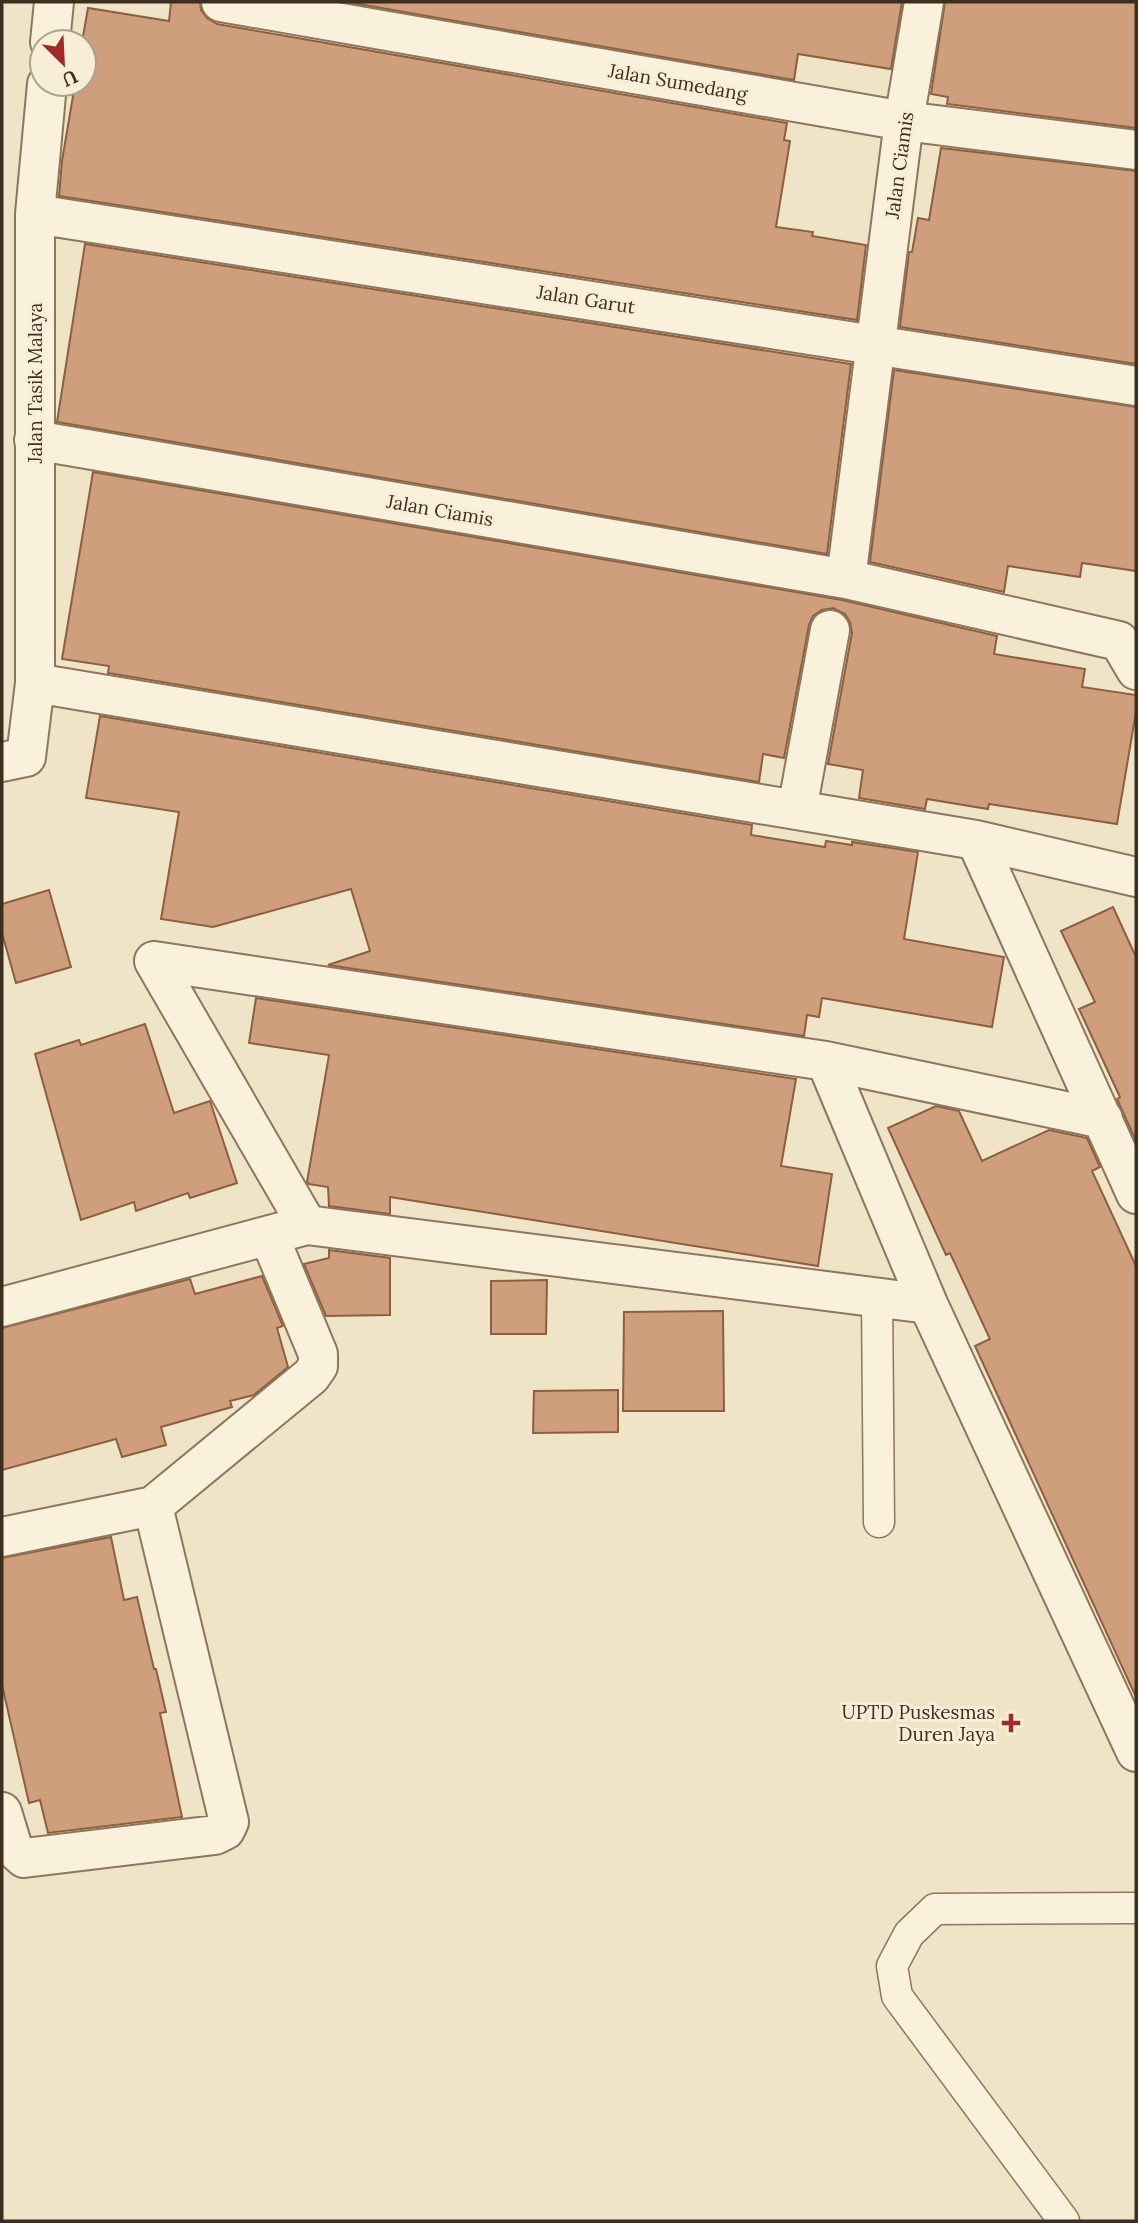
<svg xmlns="http://www.w3.org/2000/svg" width="1138" height="2223" viewBox="0 0 1138 2223" font-family="Lora,serif">
	<style>
		.building { fill: #cf9f7d; stroke: #8d5f41; stroke-width: 2 }
		.lines { fill: none; stroke-linecap: round; stroke-linejoin: round }
		.lane-casing { stroke: #8d765c; stroke-width: 33 }
		.street-casing { stroke: #8d765c; stroke-width: 42 }
		.lane { stroke: #faf1dc; stroke-width: 30 }
		.street { stroke: #faf1dc; stroke-width: 38 }
		.poi-dot { fill: #9e2a2b; stroke: #f7eed8; stroke-width: 2.5 }
		.labels { text-anchor: middle; stroke-width: 6; stroke-linejoin: round; paint-order: stroke }
		.street-label { font-size: 19px; fill: #3d2e20; stroke: #f7eed8 }
		.poi-label { font-size: 19px; fill: #3d2e20; stroke: #f7eed8; text-anchor: end }
	</style>
	<rect width="100%" height="100%" fill="#f0e4c8"/>
	<path class="building" d="M171 2H200L201 10 207 18 217 24 787 123 784 140 790 141 776 227 813 232 812 236 866 245 857 320 59 196 62 161 75 84H84V42H82L88 8 169 21Z
		M347 2H902L891 69 798 54 794 80Z
		M945 2H1136V128L947 104 948 97 931 94Z
		M941 148 1136 171V364L900 327 909 252H912L918 218 929 220Z
		M85 244 851 364 827 554 57 422Z
		M894 370 1136 407V571L1082 563 1080 577 1008 566 1004 592 870 562Z
		M93 472 842 600 997 636 994 654 1085 669 1082 687 1136 695V712L1117 824 989 804 988 809 927 799 925 809 859 798 863 770 828 764 852 633 850 622 845 614 833 608 822 610 813 616 809 625 784 758 763 754 759 782 108 673 109 666 62 659Z
		M100 716 752 825 751 835 825 847 826 841 852 845V842L918 852 904 939 1004 957 992 1027 822 998 819 1017 807 1015 804 1036 328 965 370 951 351 889 213 927 161 919 179 812 86 798Z
		M49 890 71 967 16 983 2 933V904Z
		M1113 907 1136 957V1141L1117 1099 1120 1097 1079 1009 1095 1002 1061 931Z
		M256 998 796 1079 781 1166 832 1174 818 1266 390 1197V1214L329 1206 328 1187 309 1184 307 1182 329 1055 249 1043Z
		M145 1024 174 1113 210 1101 237 1183 190 1198 188 1193 136 1211 134 1202 81 1220 35 1054 79 1040 81 1045Z
		M936 1106 959 1111 982 1161 1049 1130 1087 1138 1100 1167 1092 1171 1136 1266V1697L975 1346 990 1339 950 1253 946 1255 888 1128Z
		M329 1250 390 1258V1315L326 1316 304 1264 329 1258Z
		M262 1276 283 1326 277 1328 288 1367 254 1395 230 1401 232 1407 161 1427 166 1445 122 1457 116 1439 2 1470V1328L190 1279 195 1294Z
		M547 1280 546 1334H491V1281Z
		M723 1311 724 1411H623L624 1312Z
		M618 1390V1432L533 1433 534 1391Z
		M111 1537 124 1600 137 1597 154 1669H156L166 1712 160 1713 182 1817 48 1833 40 1800 29 1803 2 1685V1558Z"/>
	<g class="lines">
		<defs>
			<path id="lane" d="M877 1298 879 1522
				M1064 2221 897 1996 892 1966 909 1934 935 1909 1136 1908"/>
			<path id="street" d="M221 2 904 121 1136 150
				M50 42 54 2
				M35 214 1136 386
				M34 440 846 579 1119 641 1136 670
				M846 579 904 121 924 2
				M35 683 976 840 1136 1194
				M2 762 26 757 35 683V214L47 84
				M797 810 830 630
				M976 840 1136 877
				M154 961 826 1061 1103 1119
				M154 961 307 1225
				M826 1061 928 1304 1136 1752
				M2 1307 307 1225 928 1304
				M2 1537 153 1506
				M2 1812 13 1848 24 1858 215 1835 225 1830 229 1822 153 1506 311 1376 318 1366V1354L269 1236"/>
		</defs>
		<use href="#lane" class="lane-casing"/>
		<use href="#street" class="street-casing"/>
		<use href="#lane" class="lane"/>
		<use href="#street" class="street"/>
	</g>
	<path class="poi-dot" d="M1007.5 1712.5h7v7h7v7h-7v7h-7v-7h-7v-7h7z"/>
	<g class="labels">
		<g class="street-label">
			<text transform="translate(678 82) rotate(10)" y="7">Jalan Sumedang</text>
			<text transform="translate(899 165) rotate(-82)" y="7">Jalan Ciamis</text>
			<text transform="translate(586 299) rotate(9)" y="7">Jalan Garut</text>
			<text transform="translate(35 383) rotate(-90)" y="7">Jalan Tasik Malaya</text>
			<text transform="translate(440 510) rotate(10)" y="7">Jalan Ciamis</text>
		</g>
		<g class="poi-label">
			<text x="995" y="1719">UPTD Puskesmas<tspan x="995" dy="22">Duren Jaya</tspan></text>
		</g>
	</g>
	<rect width="1138" height="2223" fill="none" stroke="#3d2e20" stroke-width="7"/>
	<g transform="translate(63 63) rotate(156)"><circle r="33" fill="#f7eed8" stroke="#ada18e" stroke-width="2"/>
	<path d="M0-5L12 26L0 18L-12 26Z" fill="#9e2a2b"/>
	<text y="-10" font-size="19" font-weight="bold" text-anchor="middle" fill="#3d2e20">U</text>
	</g>
</svg>
